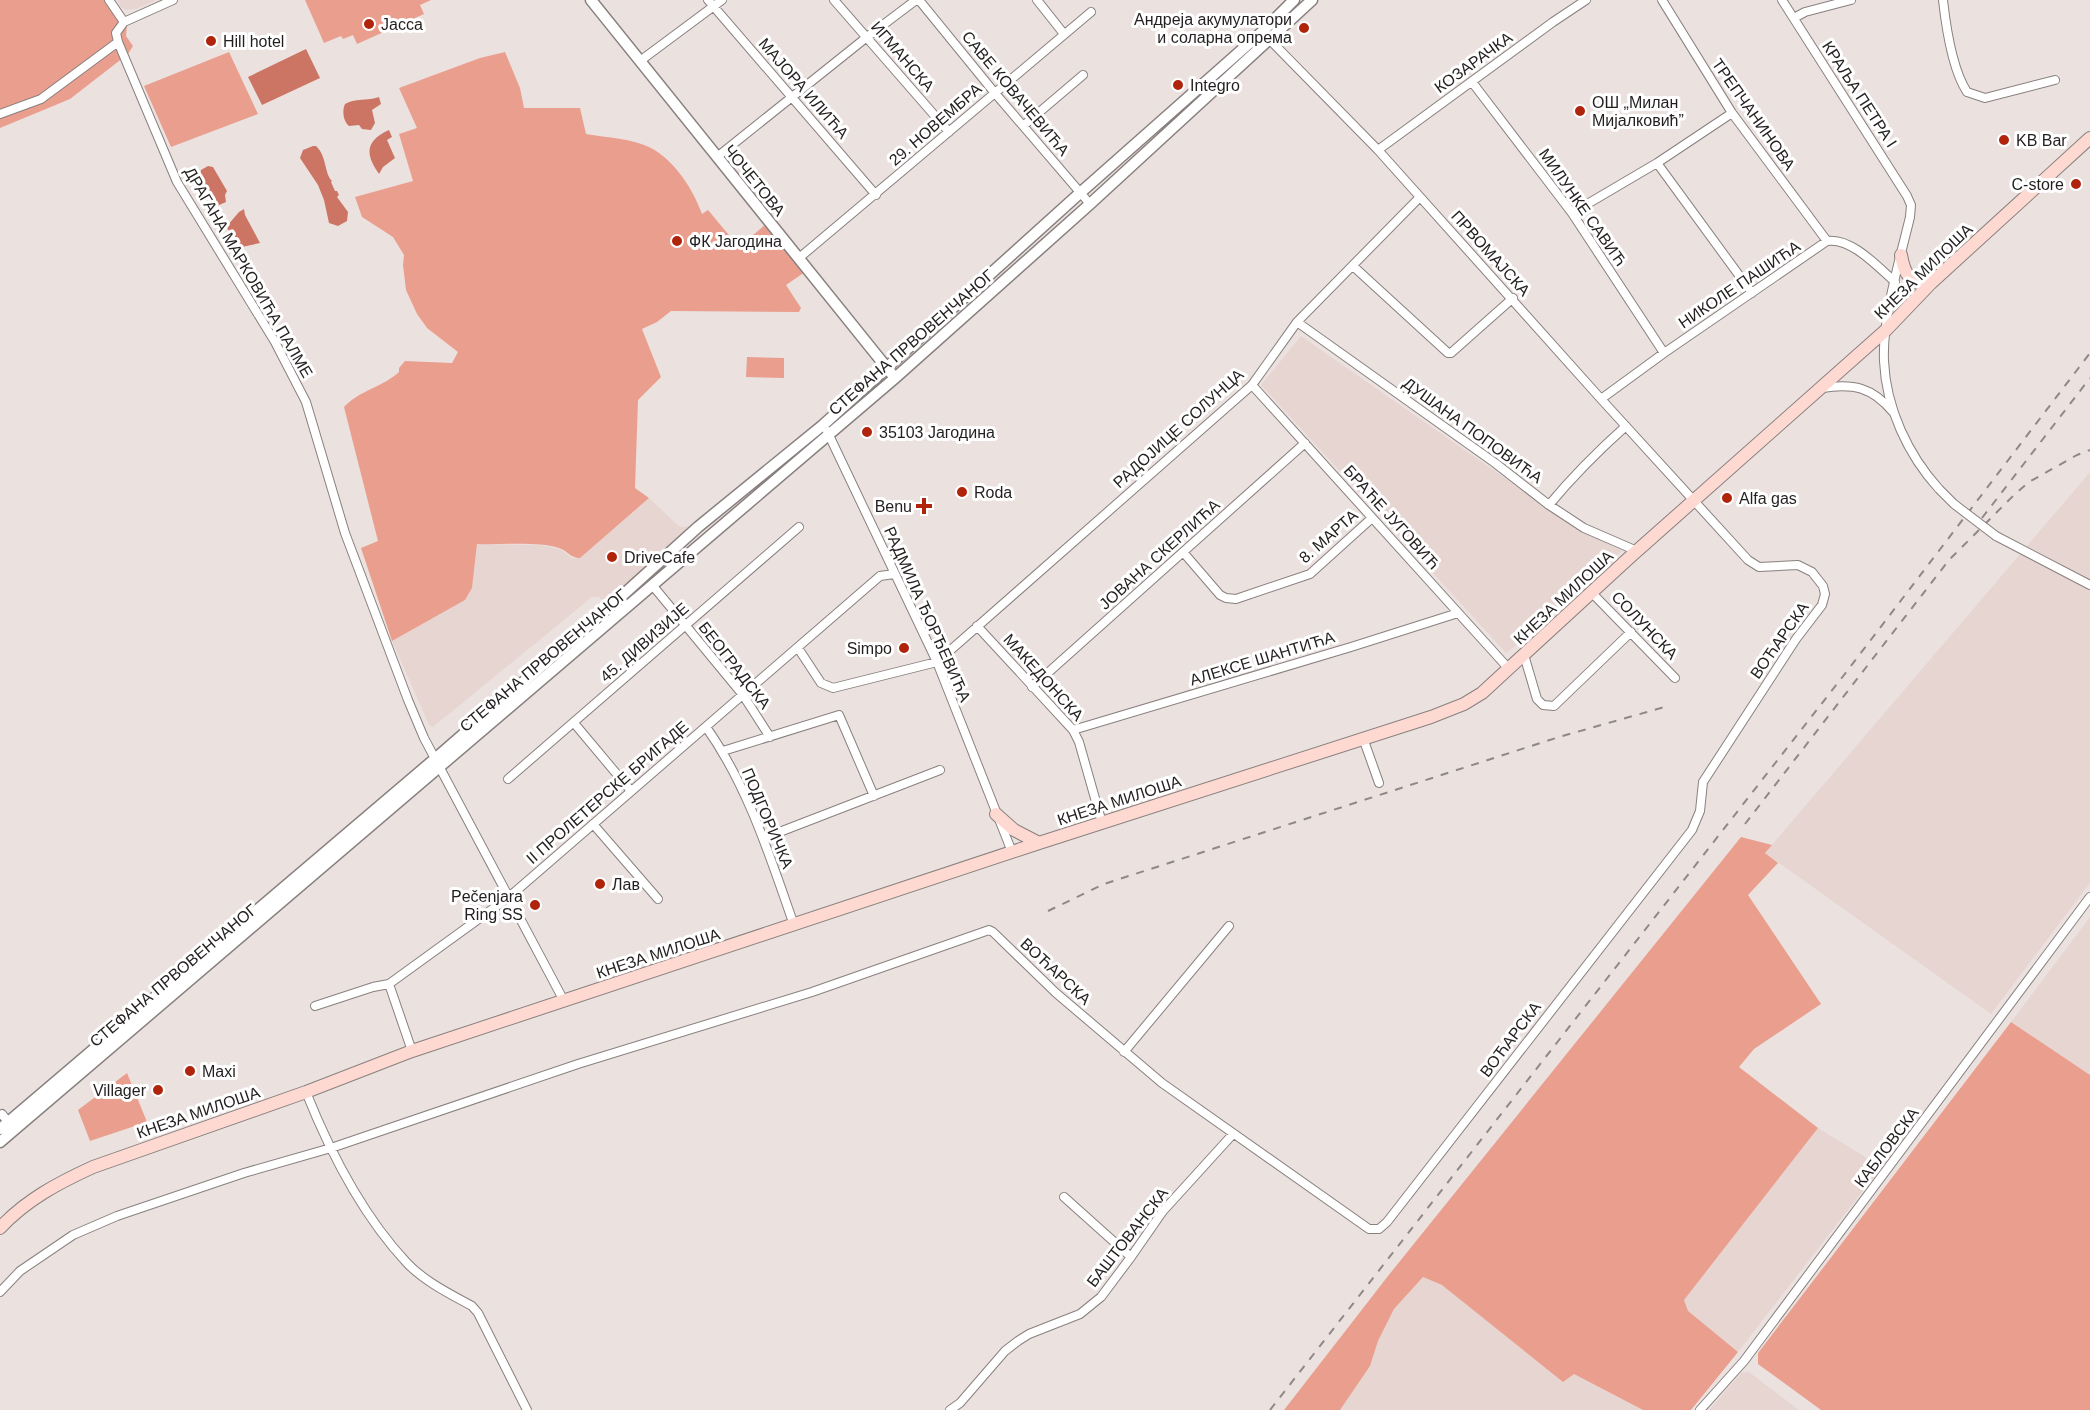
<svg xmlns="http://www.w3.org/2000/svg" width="2090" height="1410" viewBox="0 0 2090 1410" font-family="Helvetica,sans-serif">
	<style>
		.built { fill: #e7d5d2 }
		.green { fill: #ea9e8e }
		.water { fill: #cc7565 }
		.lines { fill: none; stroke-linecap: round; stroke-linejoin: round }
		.minor-casing { stroke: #88807e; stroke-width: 10 }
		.tertiary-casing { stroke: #88807e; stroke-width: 13 }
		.secondary-casing { stroke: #88807e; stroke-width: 14 }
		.minor { stroke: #fff; stroke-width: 8 }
		.tertiary { stroke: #fff; stroke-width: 10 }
		.secondary { stroke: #fed9d2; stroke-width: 12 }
		.rail { stroke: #8f8887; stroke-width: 2; stroke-dasharray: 8 8; stroke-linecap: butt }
		.minor-bridge-casing { stroke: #88807e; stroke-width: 10; stroke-linecap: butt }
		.minor-bridge { stroke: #fff; stroke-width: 8 }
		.poi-dot { fill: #b1240c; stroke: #fff; stroke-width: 2 }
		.labels { text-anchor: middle; stroke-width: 6; stroke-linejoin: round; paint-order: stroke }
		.poi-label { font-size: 16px; fill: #231f1f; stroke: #fff; text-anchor: start }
		.street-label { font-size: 16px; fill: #231f1f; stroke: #fff }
	</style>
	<rect width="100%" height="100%" fill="#ebe2e0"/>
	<path class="built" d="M117 0H157L136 9 126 10 121 7Z
		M1301 336 1578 529 1622 551 1530 635 1506 653 1261 385Z
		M2090 472V883L1991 1014 1765 853Z
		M649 498 680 527 696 526 604 603 599 597H592L433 727 429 725 392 641 465 600 472 588 477 544 540 545 560 549 572 558H580Z
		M2090 917V1075L2011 1022Z
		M1818 1128 1864 1156 1879 1170 1738 1352 1687 1311 1684 1300Z
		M1423 1277 1442 1285 1574 1374 1643 1410H1340L1370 1366 1378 1341 1394 1309Z
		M1749 1372 1799 1410H1709L1741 1373Z"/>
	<path class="green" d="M0 0H110L127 25 126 36 133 46 128 54 70 99 0 128Z
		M305 0H431L420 5 424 14 357 44 353 35 343 39 341 36 324 43Z
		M229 52 258 114 171 147 144 86Z
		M505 52 520 88 524 108H580L586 134C607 138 632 138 651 148 675 161 693 189 702 214L708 210 739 247 766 224 805 272 786 285 801 308 799 312 671 311 657 322 642 329 661 377 638 400 635 488 649 498 580 558C570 558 568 551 559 548 536 541 502 545 477 544L472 588 465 600 392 641 361 548 378 541 344 407C360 390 383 387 399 372V368L405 361 452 363 458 352 427 328 417 314 406 290 403 265 404 255 393 237 362 217 355 197 413 181 399 134 417 128 399 88 480 58Z
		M747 357 784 358V378L746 377Z
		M1741 837 1772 845 1765 853 1778 863 1748 895 1821 1004 1754 1049 1739 1067 1818 1128 1684 1300 1688 1311 1738 1352 1691 1410H1643L1574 1374 1563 1382 1442 1285 1423 1277 1394 1309 1378 1341 1370 1366 1340 1410H1284L1388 1276Z
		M2011 1022 2090 1075V1410H1821L1758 1364V1353Z
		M127 1073 147 1122 90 1141 78 1110Z"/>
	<path class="water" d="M306 49 320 78 262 105 248 77Z
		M379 97 381 104 372 110 375 123 371 130 362 129 359 125 349 126C343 121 342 110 345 104 354 98 368 101 379 97Z
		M389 130 392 137 387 140 395 158 383 167 379 174C365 154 365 141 389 130Z
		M313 146H316C327 156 324 173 332 181L331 182 335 191H337L339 195 337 197 348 212 347 221 338 226 329 223 324 200 318 185 300 158 303 150Z
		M208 166 213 167 227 191 225 195 226 202 217 206 200 175 201 170Z
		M244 209 245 215 260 243 242 247 237 244 233 232 228 230 227 226 239 212Z"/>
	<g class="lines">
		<defs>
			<path id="minor" d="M109 0 124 22
				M708 0 876 195
				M834 0 949 132
				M919 0 994 92 1090 204
				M1037 0 1064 34
				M1662 0 1732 113 1827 241
				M1782 0 1907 196 1911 205 1910 217C1900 259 1882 318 1884 361 1886 408 1908 455 1939 489
				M1943 0C1946 27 1952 69 1967 92L1985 98 2055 80
				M1794 18 1805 12 1851 0
				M124 22 116 33 118 42 177 182 275 342 306 402 345 533 408 700 424 738 564 1001
				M124 22 173 0
				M640 61 722 0
				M1472 82 1572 213 1664 353
				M0 114 41 99 118 42
				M1023 126 1083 75
				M1378 150 1553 22 1586 0
				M717 157 867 37 916 0
				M1657 163 1752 293
				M1572 213 1657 163 1732 113
				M799 258 1091 12
				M1353 266 1448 353H1451L1513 298
				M1297 322 1495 463 1549 505 1584 528 1637 551
				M1252 385 1509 669
				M1822 388C1853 383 1872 387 1893 412
				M1601 399 1664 353 1827 241C1851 237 1878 267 1895 282
				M827 431 937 662 1012 852
				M1549 505C1573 476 1598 451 1626 426
				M1996 536 2090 585
				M1183 552 1220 595 1226 598 1236 599 1310 574 1372 518
				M653 586 743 695 770 737
				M1592 593 1675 678
				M977 626 1073 730 1079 742 1102 823
				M798 648 821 683 833 688 937 662 1252 385 1297 322 1420 197
				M1524 655 1537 699 1543 705 1554 706 1631 632
				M1032 687 1305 443
				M574 723 631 791
				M706 727C748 786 770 857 794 925
				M1073 730 1351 647 1458 613
				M1363 738 1379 783
				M723 751 839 715 874 796
				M508 779 799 527
				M593 824 658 899
				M764 838 940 770
				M315 1006 373 987 389 984
				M412 1051 389 984 509 897 880 576 894 574
				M1124 1052 1229 926
				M306 1092C330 1152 362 1215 407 1263 424 1281 450 1294 472 1306L478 1313 527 1410
				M0 1115 2 1114 8 1122
				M1064 1197 1131 1257
				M0 1292 20 1271 73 1235 117 1216 244 1173 331 1148 578 1064 812 992 989 930 993 932 1056 993 1162 1083 1369 1229H1379L1387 1222 1692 830 1700 811 1703 782 1796 639 1822 605 1825 594 1823 586 1812 572 1798 565 1759 567 1748 560 1601 399 1378 150 1266 36
				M950 1410 960 1403 1005 1351 1018 1341 1029 1334 1080 1314 1101 1297 1131 1257 1163 1211 1233 1134
				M1700 1410 1744 1361 2090 897"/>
			<path id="tertiary" d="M591 0 891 373
				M0 1129 436 758 614 603 698 527 823 425 1080 193 1262 32 1294 0
				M0 1142 895 378 1090 204 1312 0"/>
			<path id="secondary" d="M1901 255C1904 273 1910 286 1931 283
				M996 814 1014 830 1039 843
				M0 1228C26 1200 58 1183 93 1167L306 1092 412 1051 1039 843 1431 717 1464 704 1482 693 1630 557 1886 330 1931 283 2090 138"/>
		</defs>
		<use href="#minor" class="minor-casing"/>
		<use href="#tertiary" class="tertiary-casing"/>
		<use href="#secondary" class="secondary-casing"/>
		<use href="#minor" class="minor"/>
		<use href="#tertiary" class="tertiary"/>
		<use href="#secondary" class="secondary"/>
		<path class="rail" d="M1982 518 2090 378
			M1745 824 1949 560 2015 494 2029 482 2077 455 2090 450
			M1048 911 1104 884 1559 737 1668 706
			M1270 1410 1844 675 2090 353"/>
		<defs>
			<path id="minor-bridge" d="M1939 489 1954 504 1996 536"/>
		</defs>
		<use href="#minor-bridge" class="minor-bridge-casing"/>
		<use href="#minor-bridge" class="minor-bridge"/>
	</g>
	<g class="poi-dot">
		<circle cx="369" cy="24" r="6"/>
		<circle cx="1304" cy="28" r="6"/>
		<circle cx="211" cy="41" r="6"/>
		<circle cx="1178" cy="85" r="6"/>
		<circle cx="1580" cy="111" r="6"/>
		<circle cx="2004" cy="140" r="6"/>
		<circle cx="2076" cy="184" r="6"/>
		<circle cx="677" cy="241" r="6"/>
		<circle cx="867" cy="432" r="6"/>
		<circle cx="962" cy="492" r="6"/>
		<circle cx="1727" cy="498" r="6"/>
		<path d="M921 497h6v6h6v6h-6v6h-6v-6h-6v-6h6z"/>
		<circle cx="612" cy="557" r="6"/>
		<circle cx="904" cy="648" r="6"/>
		<circle cx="600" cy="884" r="6"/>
		<circle cx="535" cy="905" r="6"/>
		<circle cx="190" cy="1071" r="6"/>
		<circle cx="158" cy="1090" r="6"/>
	</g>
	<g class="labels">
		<g class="poi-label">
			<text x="1292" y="25" text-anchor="end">Андреја акумулатори<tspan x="1292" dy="18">и соларна опрема</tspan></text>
			<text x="381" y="30">Јасса</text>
			<text x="223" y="47">Hill hotel</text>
			<text x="1190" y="91">Integro</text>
			<text x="1592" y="108">ОШ „Милан<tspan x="1592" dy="18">Мијалковић”</tspan></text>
			<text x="2016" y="146">KB Bar</text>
			<text x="2064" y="190" text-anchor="end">C-store</text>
			<text x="689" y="247">ФК Јагодина</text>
			<text x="879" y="438">35103 Јагодина</text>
			<text x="974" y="498">Roda</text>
			<text x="1739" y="504">Alfa gas</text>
			<text x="912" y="512" text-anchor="end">Benu</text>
			<text x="624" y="563">DriveCafe</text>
			<text x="892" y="654" text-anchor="end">Simpo</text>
			<text x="612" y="890">Лав</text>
			<text x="523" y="902" text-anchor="end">Pečenjara<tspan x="523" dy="18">Ring SS</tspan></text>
			<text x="202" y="1077">Maxi</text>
			<text x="146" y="1096" text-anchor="end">Villager</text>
		</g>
		<g class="street-label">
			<text transform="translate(903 56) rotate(49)" y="6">ИГМАНСКА</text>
			<text transform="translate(1473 62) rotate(-36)" y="6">КОЗАРАЧКА</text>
			<text transform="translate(804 88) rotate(49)" y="6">МАЈОРА ИЛИЋА</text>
			<text transform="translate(1016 93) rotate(50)" y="6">САВЕ КОВАЧЕВИЋА</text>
			<text transform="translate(1860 94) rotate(57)" y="6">КРАЉА ПЕТРА I</text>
			<text transform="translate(1754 114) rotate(55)" y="6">ТРЕПЧАНИНОВА</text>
			<text transform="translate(935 124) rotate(-41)" y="6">29. НОВЕМБРА</text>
			<text transform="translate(755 180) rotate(51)" y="6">ЧОЧЕТОВА</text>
			<text transform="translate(1583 207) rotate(55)" y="6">МИЛУНКЕ САВИЋ</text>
			<text transform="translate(1491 253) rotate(48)" y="6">ПРВОМАЈСКА</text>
			<text transform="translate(1923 271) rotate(-44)" y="6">КНЕЗА МИЛОША</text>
			<text transform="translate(249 272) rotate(60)" y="6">ДРАГАНА МАРКОВИЋА ПАЛМЕ</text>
			<text transform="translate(1739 284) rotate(-34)" y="6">НИКОЛЕ ПАШИЋА</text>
			<text transform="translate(911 342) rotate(-41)" y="6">СТЕФАНА ПРВОВЕНЧАНОГ</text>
			<text transform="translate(1178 428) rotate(-42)" y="6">РАДОЈИЦЕ СОЛУНЦА</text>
			<text transform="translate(1473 430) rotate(36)" y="6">ДУШАНА ПОПОВИЋА</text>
			<text transform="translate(1392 517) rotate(48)" y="6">БРАЋЕ ЈУГОВИЋ</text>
			<text transform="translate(1328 536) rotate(-41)" y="6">8. МАРТА</text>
			<text transform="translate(1159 554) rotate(-42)" y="6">ЈОВАНА СКЕРЛИЋА</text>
			<text transform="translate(1563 597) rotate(-43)" y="6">КНЕЗА МИЛОША</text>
			<text transform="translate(928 614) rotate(66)" y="6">РАДМИЛА ЂОРЂЕВИЋА</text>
			<text transform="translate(1645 625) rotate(46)" y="6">СОЛУНСКА</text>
			<text transform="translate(1779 640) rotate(-55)" y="6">ВОЋАРСКА</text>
			<text transform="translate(644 642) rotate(-41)" y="6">45. ДИВИЗИЈЕ</text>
			<text transform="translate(1262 658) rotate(-17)" y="6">АЛЕКСЕ ШАНТИЋА</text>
			<text transform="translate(543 660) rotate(-40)" y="6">СТЕФАНА ПРВОВЕНЧАНОГ</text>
			<text transform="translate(735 665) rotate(52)" y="6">БЕОГРАДСКА</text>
			<text transform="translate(1044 677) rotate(48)" y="6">МАКЕДОНСКА</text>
			<text transform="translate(607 792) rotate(-41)" y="6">II ПРОЛЕТЕРСКЕ БРИГАДЕ</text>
			<text transform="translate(1119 800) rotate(-18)" y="6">КНЕЗА МИЛОША</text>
			<text transform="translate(768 818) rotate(67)" y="6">ПОДГОРИЧКА</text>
			<text transform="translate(658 953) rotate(-18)" y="6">КНЕЗА МИЛОША</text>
			<text transform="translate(1056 971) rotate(43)" y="6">ВОЋАРСКА</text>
			<text transform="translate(173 975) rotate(-40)" y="6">СТЕФАНА ПРВОВЕНЧАНОГ</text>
			<text transform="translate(1510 1039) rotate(-53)" y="6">ВОЋАРСКА</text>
			<text transform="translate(198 1112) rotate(-19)" y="6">КНЕЗА МИЛОША</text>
			<text transform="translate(1886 1147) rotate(-53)" y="6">КАБЛОВСКА</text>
			<text transform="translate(1127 1237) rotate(-52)" y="6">БАШТОВАНСКА</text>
		</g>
	</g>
</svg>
